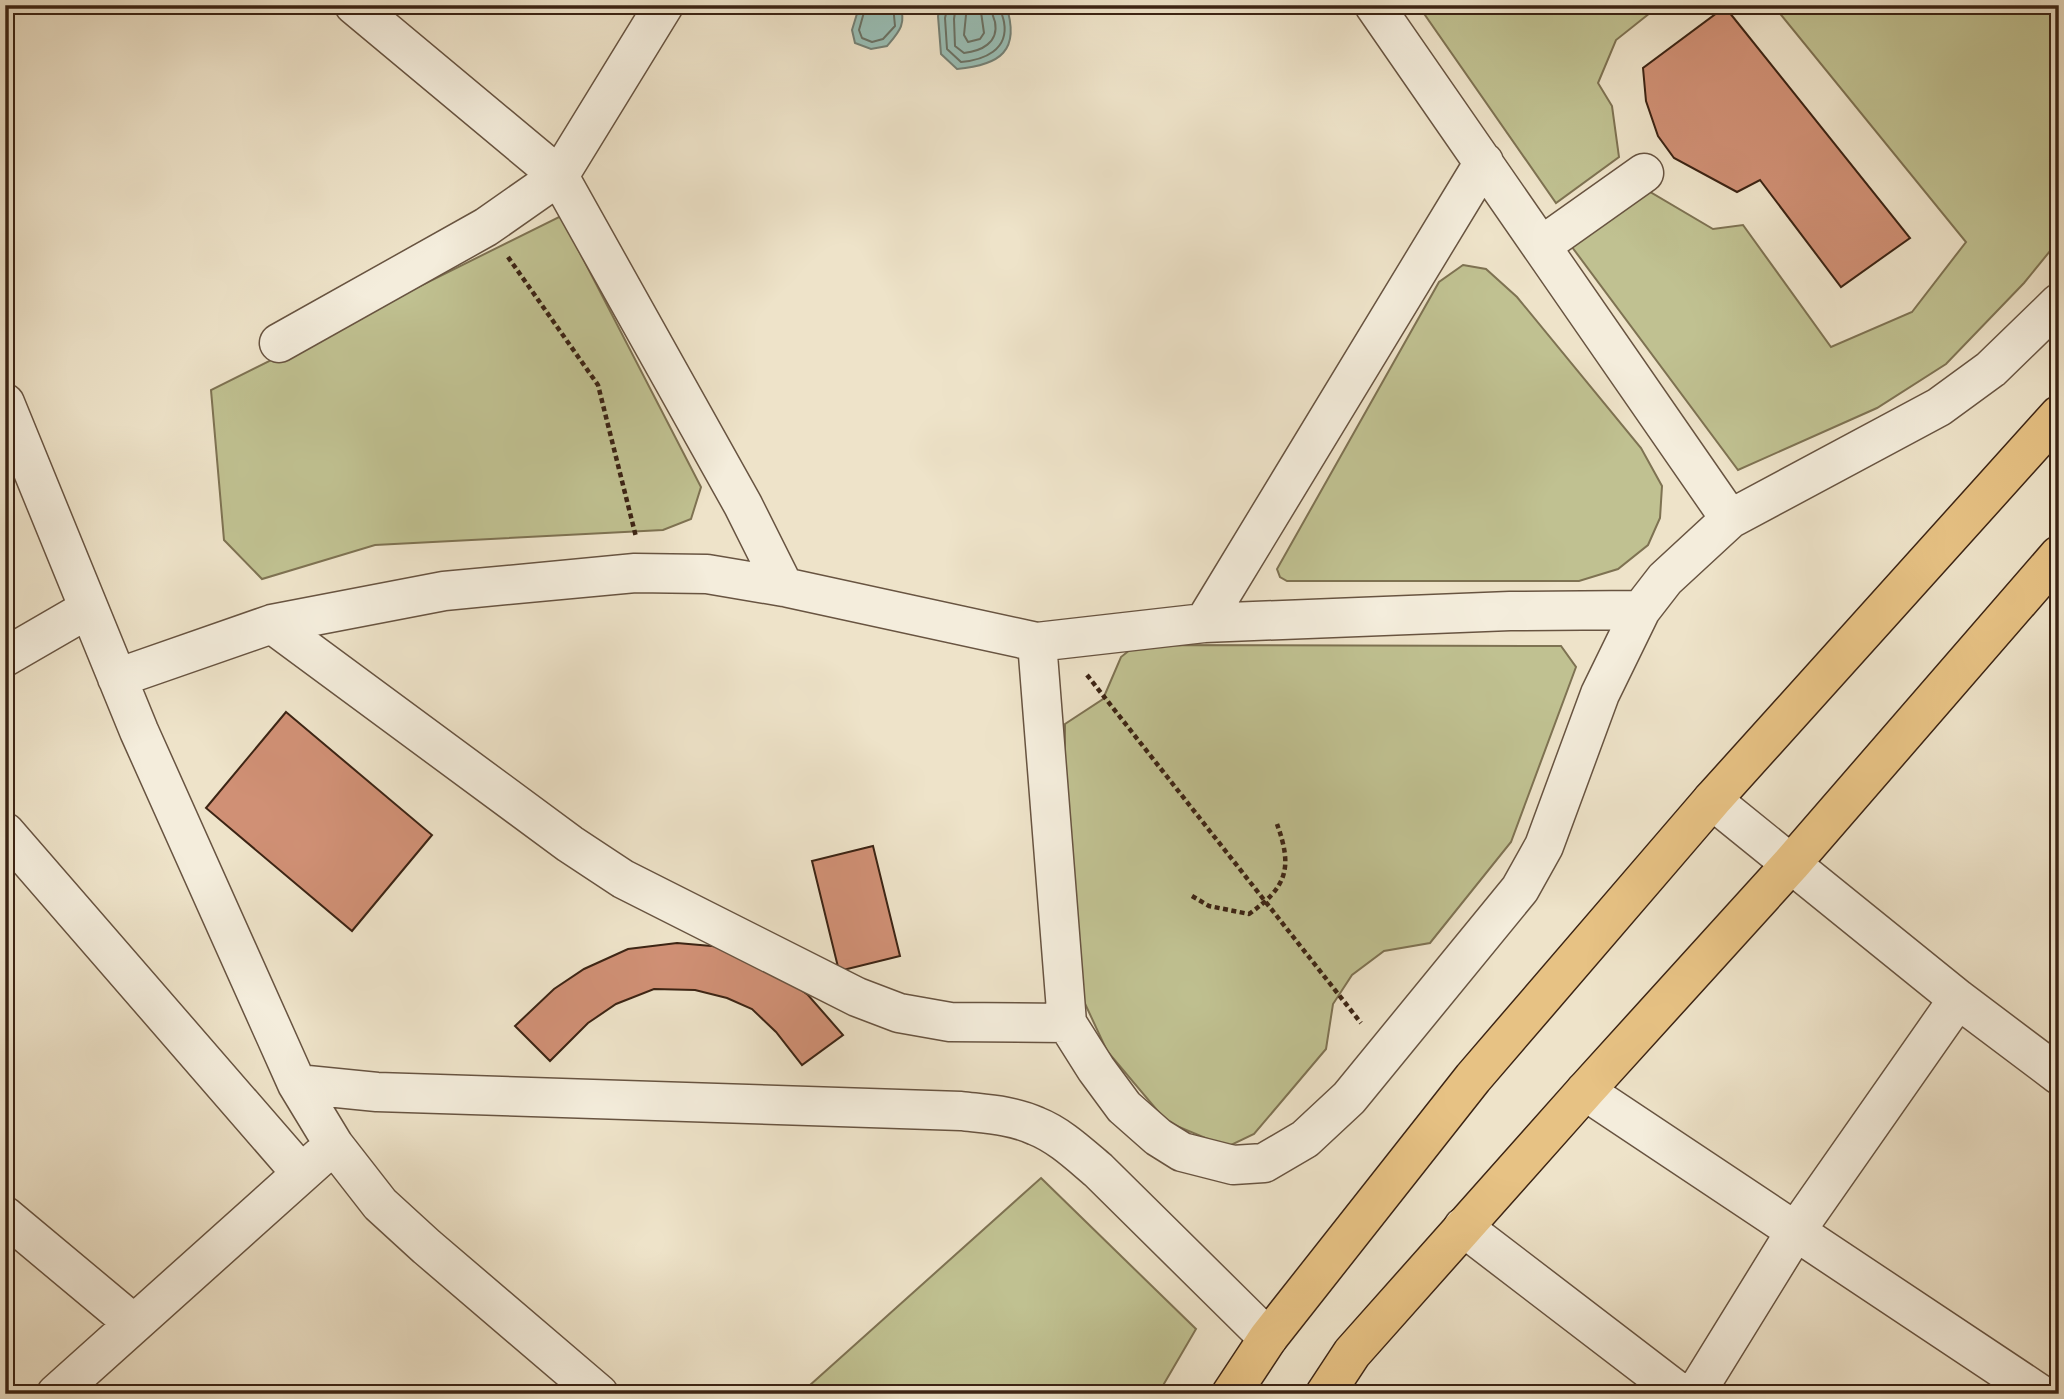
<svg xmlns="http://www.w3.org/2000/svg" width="2064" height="1399" viewBox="0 0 2064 1399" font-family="'Gentium Book Plus',serif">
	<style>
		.green { fill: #c0c191; stroke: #7e7252; stroke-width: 2 }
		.water { fill: #99beb5; stroke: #748075; stroke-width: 2 }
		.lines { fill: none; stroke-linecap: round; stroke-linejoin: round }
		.shore { stroke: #6a7164; stroke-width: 2 }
		.building { fill: #d09075; stroke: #3c2414; stroke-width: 2 }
		.minor-casing { stroke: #685441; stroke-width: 41 }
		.major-casing { stroke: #3c2414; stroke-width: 41 }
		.path { stroke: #3c2414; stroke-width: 4.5; stroke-dasharray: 5 3.5; stroke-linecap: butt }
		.minor { stroke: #f4eddc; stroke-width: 38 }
		.major { stroke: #e7c284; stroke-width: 38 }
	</style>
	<rect width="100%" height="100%" fill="#eee3c9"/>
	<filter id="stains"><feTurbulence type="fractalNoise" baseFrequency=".00286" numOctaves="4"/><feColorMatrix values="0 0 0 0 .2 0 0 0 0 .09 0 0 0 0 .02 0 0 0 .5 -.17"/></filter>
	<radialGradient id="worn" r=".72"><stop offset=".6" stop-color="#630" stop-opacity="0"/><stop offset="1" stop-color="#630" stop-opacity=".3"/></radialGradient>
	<path class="green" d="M1418 5H1660L1616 40 1598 83 1612 106 1619 157 1556 203Z
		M1773 5H2059V240L2024 283 1946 364 1877 408 1738 470 1569 243 1645 189 1713 229 1743 225 1831 347 1912 312 1966 242Z
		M561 216 701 487 691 519 663 530 375 545 262 579 224 540 211 390Z
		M1463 265 1486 269 1517 297 1641 448 1662 486 1660 518 1648 545 1618 569 1579 581H1287L1280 577 1277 569 1439 282Z
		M1136 645 1561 646 1576 667 1511 842 1430 943 1384 951 1352 975 1333 1004 1326 1049 1254 1134 1227 1147 1167 1122 1107 1051 1081 995 1064 949 1065 724 1103 699 1121 657Z
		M1041 1178 1196 1329 1158 1394H800Z"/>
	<path class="water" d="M858 5H899C908 23 898 33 887 46L871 49 855 43 852 30 859 7Z
		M941 5H1006C1021 51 1000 65 957 69L941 54 938 16Z"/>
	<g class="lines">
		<path class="shore" d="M866 5 859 30 862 38 872 42 883 39 895 26 893 5
			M948 5 945 18 947 49 961 62C984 60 1009 50 1004 22 1003 16 1000 11 1000 5
			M956 5 954 19 955 46 964 53C981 51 999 43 995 22 993 16 991 11 991 5
			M967 5 964 35 968 42 980 39 984 33 980 5"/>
	</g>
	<path class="building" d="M1725 7 1910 238 1841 287 1760 180 1737 192 1674 158 1658 136 1646 101 1643 68Z
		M286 712 432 835 352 931 206 808Z
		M873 846 900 956 839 971 812 861Z
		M677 943 723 947 767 965 808 995 843 1035 802 1065 776 1032 752 1009 727 998 695 990 654 989 616 1004 588 1023 550 1061 515 1026 554 989 584 969 628 949Z"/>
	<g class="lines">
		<defs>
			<path id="minor" d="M354 5 559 176 664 5
				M1374 5 1730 519
				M1541 246 1644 173
				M279 343 486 227 559 176 743 505 784 587
				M5 403 139 731 297 1084 334 1145 380 1204 427 1247 599 1394
				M1204 623 1484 162
				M272 624 570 844 623 879 857 997 899 1013 950 1022 1067 1023
				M1037 642 1067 1023 1096 1069 1124 1107 1158 1137 1182 1152 1233 1165 1264 1163 1305 1139 1349 1098 1520 889 1544 846 1600 694 1641 610 1665 579 1730 519 1939 407 1991 369 2059 303
				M5 657 88 609
				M117 678 272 624 444 591 635 573 707 574 784 587 1037 642 1204 623 1510 611 1641 610
				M1712 800 1958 999 2059 1075
				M5 832 301 1173
				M297 1084 377 1092 961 1111C986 1114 1012 1115 1036 1126 1059 1135 1079 1154 1098 1170L1268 1338
				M1585 1091 2040 1394
				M5 1216 133 1323
				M1463 1227 1681 1394
				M56 1394 320 1157
				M1695 1394 1795 1232 1958 999"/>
			<path id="major" d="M1231 1394 1268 1338 1473 1078 1712 800 2059 415
				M1325 1394 1352 1353 1585 1091 1791 864 2059 555"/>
		</defs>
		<use href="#minor" class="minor-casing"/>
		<use href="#major" class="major-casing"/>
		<path class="path" d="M508 257 598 385 636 537
			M1087 675 1361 1023
			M1192 896 1209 906 1249 914C1287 887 1293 868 1277 824"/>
		<use href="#minor" class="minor"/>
		<use href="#major" class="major"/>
	</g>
	<rect width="2064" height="1399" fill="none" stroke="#eee3c9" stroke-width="28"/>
	<rect x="7" y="7" width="2050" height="1385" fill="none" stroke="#3c2414" stroke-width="3.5"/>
	<rect x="14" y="14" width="2036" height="1371" fill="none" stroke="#3c2414" stroke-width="2"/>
	<rect width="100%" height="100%" filter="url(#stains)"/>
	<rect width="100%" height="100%" fill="url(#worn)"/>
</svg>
